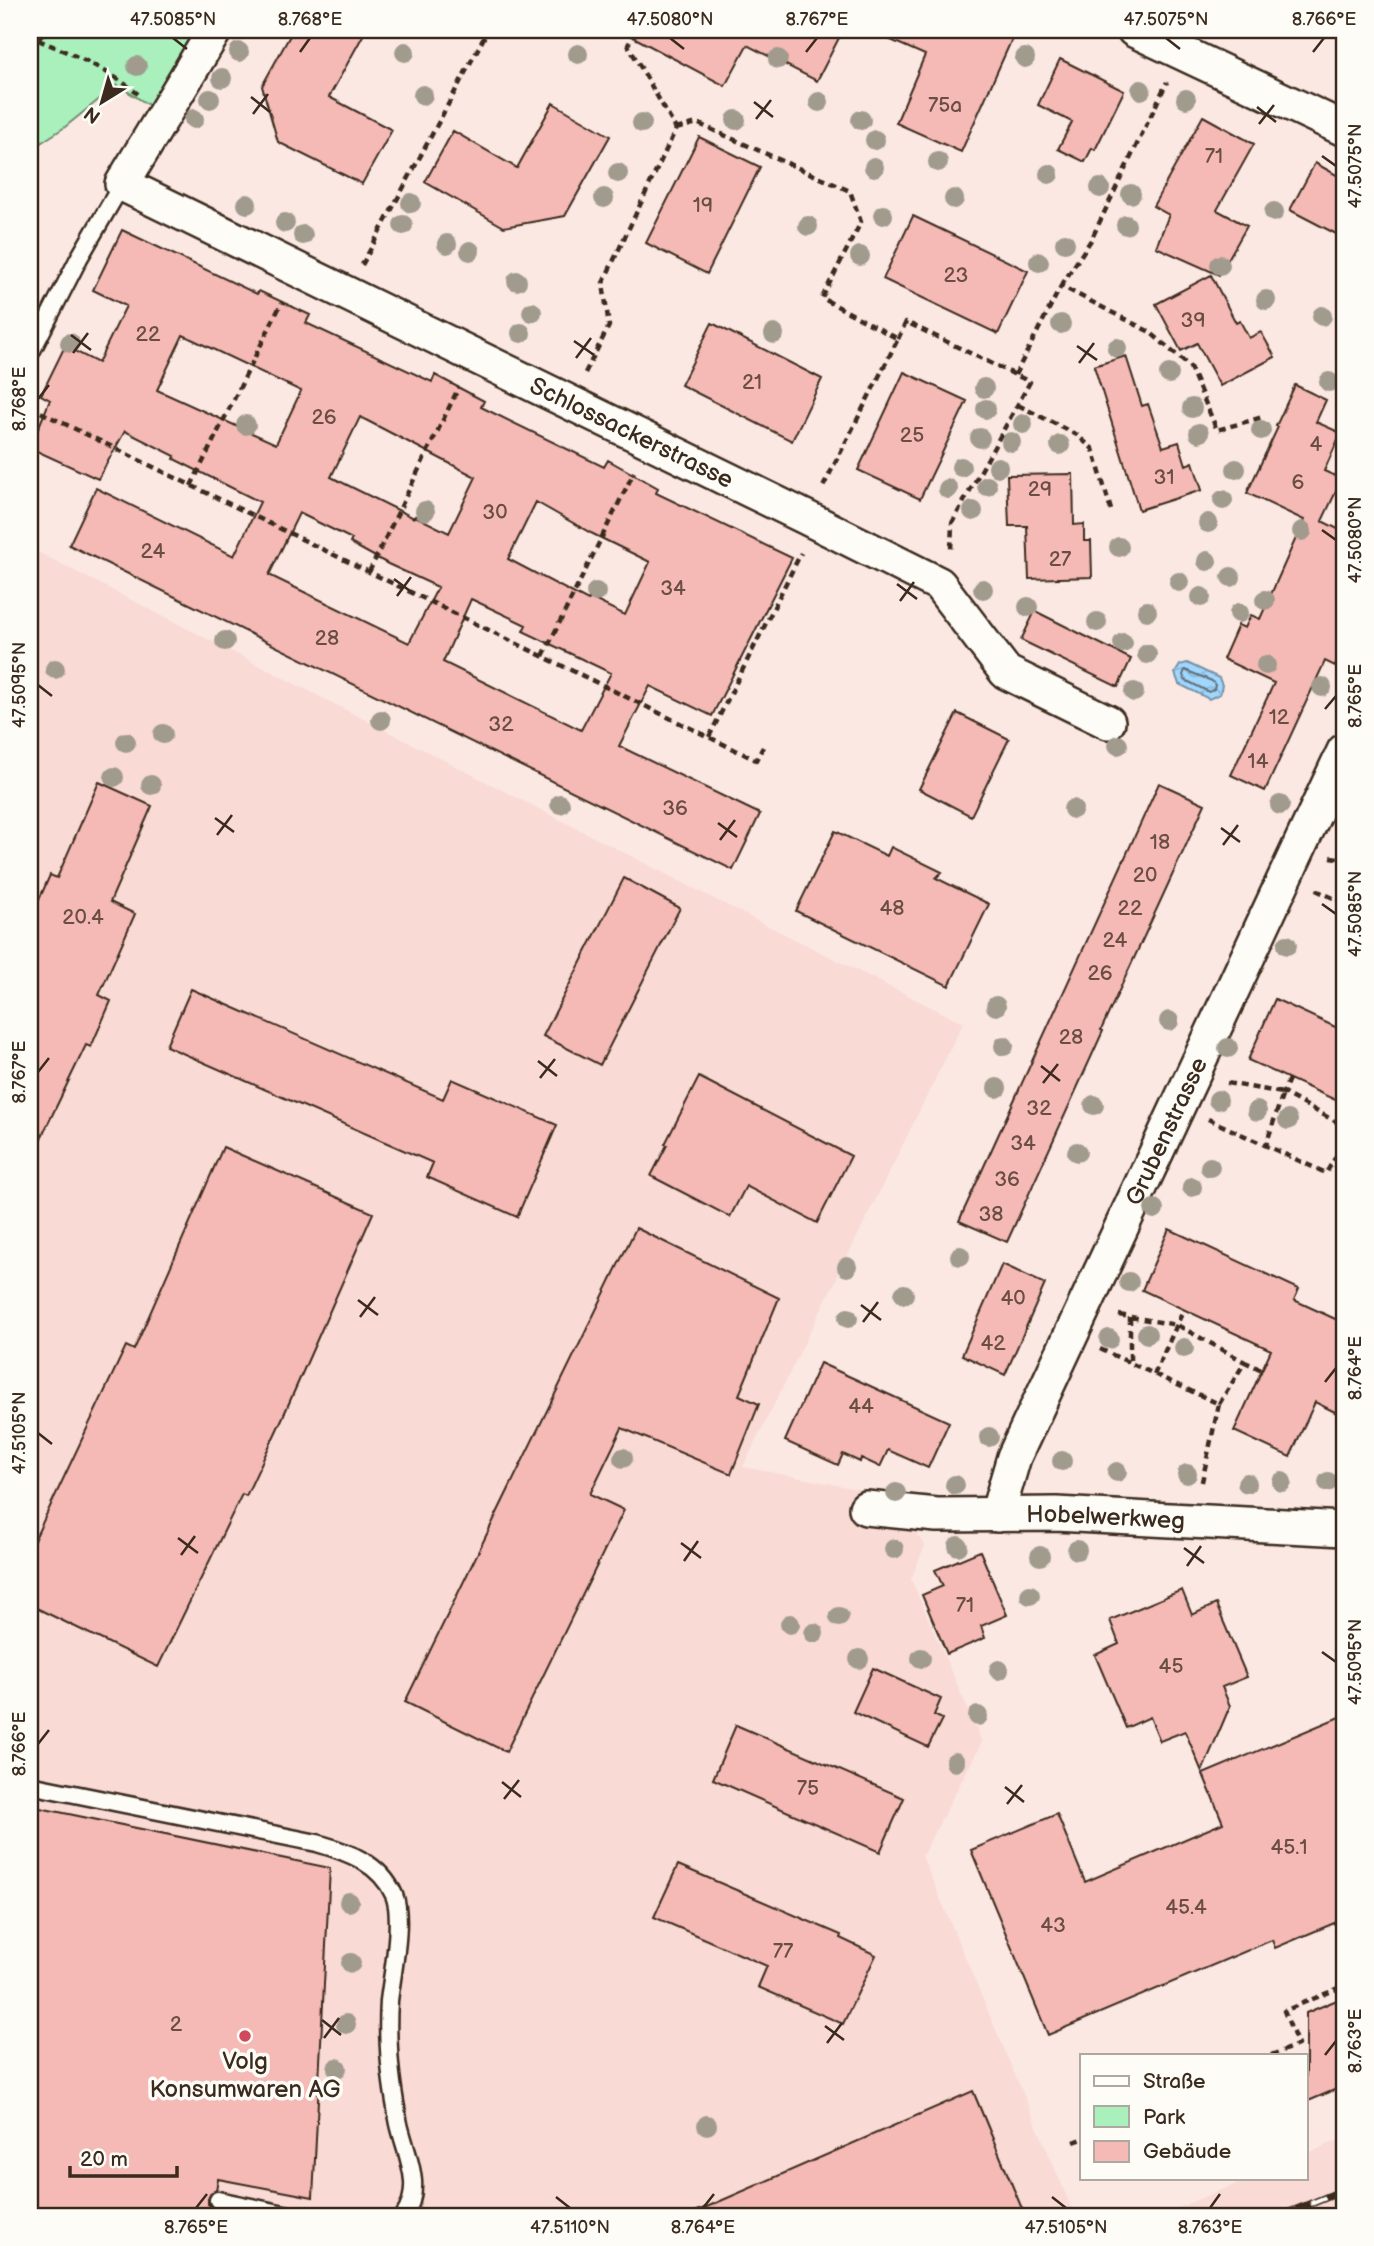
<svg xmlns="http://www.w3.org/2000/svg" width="1374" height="2246" viewBox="0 0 1374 2246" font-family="'Balsamiq Sans',sans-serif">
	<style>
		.built { fill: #f9dad5 }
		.green { fill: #a9f0bd; stroke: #728d6e; stroke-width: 2 }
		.water { fill: url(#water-waves); stroke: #7792a5; stroke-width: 2 }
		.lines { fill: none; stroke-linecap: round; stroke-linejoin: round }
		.shore { stroke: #636f78; stroke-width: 2 }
		.building { fill: #f5bab5; stroke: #3b2a1e; stroke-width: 2; fill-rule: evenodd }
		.service-casing { stroke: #3b2a1e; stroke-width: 21 }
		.minor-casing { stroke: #3b2a1e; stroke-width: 38 }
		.path { stroke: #3b2a1e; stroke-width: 4.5; stroke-dasharray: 7 5; stroke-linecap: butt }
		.service { stroke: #fdfcf7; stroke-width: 16 }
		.minor { stroke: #fdfcf7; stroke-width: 33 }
		.rail-casing { stroke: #3b2a1e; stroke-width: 8 }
		.rail { stroke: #fdfcf7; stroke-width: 5; stroke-dasharray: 16; stroke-linecap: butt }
		.tree { fill: #a09b8d }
		.ticks { fill: none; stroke: #3b2a1e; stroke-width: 2.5 }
		.poi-dot { fill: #d1495b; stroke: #fdfcf7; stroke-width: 2.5 }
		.labels { text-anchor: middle; stroke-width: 7; stroke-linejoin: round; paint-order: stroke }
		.number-label { font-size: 21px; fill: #6a4e44 }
		.street-label { font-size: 24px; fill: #3b2a1e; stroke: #fdfcf7 }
		.poi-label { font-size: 24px; fill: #3b2a1e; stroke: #fdfcf7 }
		.neatline { fill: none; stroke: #3b2a1e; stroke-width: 2.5 }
		.ticks-label { font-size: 18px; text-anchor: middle; fill: #3b2a1e }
	</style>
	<defs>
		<pattern id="water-waves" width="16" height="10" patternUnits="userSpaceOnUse" patternTransform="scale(1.75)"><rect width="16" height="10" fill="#9fd7ff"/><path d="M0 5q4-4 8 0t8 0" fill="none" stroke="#8ab9da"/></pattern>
	</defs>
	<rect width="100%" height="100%" fill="#fbe8e3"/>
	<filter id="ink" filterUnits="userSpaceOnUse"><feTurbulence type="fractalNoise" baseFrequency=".0143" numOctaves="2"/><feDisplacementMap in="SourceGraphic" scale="14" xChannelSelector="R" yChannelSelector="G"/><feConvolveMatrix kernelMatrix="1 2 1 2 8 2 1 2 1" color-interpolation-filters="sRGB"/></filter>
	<g filter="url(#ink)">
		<path class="built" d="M30 548 736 910 963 1023 743 1467 920 1501 917 1536 925 1545 911 1579 982 1742 922 1856 1075 2216H30Z
			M1344 2138V2216H1158L1250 2178H1306V2154Z"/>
		<path class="green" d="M30 30H194L149 105 117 85 65 127 30 150Z"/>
		<path class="water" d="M1187 663 1219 678 1222 685 1220 694 1209 699 1179 684 1175 673 1180 665Z"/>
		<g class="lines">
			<path class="shore" d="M1185 670 1212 681 1215 685 1214 689 1209 692 1185 680 1183 675Z"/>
		</g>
		<path class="building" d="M293 30H366L329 97 392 130 362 184 278 142 262 86Z
			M620 30H843L817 81 747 45 725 86Z
			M868 30H1016L961 152 896 123 925 55Z
			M1060 59 1124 91 1095 150 1092 148 1085 162 1058 149 1072 122 1038 105Z
			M553 103 610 136 565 216 504 227 425 182 453 131 517 168Z
			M1203 116 1254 144 1217 210 1247 226 1219 275 1156 247 1169 215 1153 206Z
			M699 137 760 167 707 274 646 243Z
			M1315 163 1344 179V238L1290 210Z
			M913 216 1028 271 998 334 883 279Z
			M122 230 257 294 259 291 310 315 306 323 432 382 435 375 484 401 481 407 604 467 608 460 658 488 656 493 792 558 712 716 650 686 619 746 760 814 733 870 69 545 96 488 234 556 260 502 174 459 175 456 125 431 98 479 30 448 50 400 41 395 65 346 98 363 126 306 93 290ZM183 335 301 391 276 444 157 390ZM360 417 476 477 449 533 415 516 414 518 331 477ZM536 502 591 533 650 562 625 615 590 598 588 601 508 559ZM299 513 352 539 350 543 388 564 438 587 409 643 269 575ZM471 599 526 625 523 631 611 673 581 730 443 662Z
			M1211 275 1236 323 1240 321 1249 338 1261 332 1275 357 1220 386 1197 343 1181 351 1156 304Z
			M712 323 822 379 792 441 681 385Z
			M1126 356 1142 406 1148 404 1163 447 1179 442 1186 465 1193 462 1202 490 1139 510 1094 366Z
			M904 372 967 401 920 499 858 470Z
			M1295 385 1326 400 1316 422 1341 433 1324 471 1342 479 1322 521 1344 532V646L1335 666 1325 661 1265 791 1231 775 1274 683 1223 659 1238 625 1245 628 1251 615 1260 619 1304 520 1247 493 1278 427 1276 426Z
			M1073 474 1074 525 1084 524V541H1091L1092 577 1029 579 1027 526H1009L1007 475Z
			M1035 611 1131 659 1118 687 1021 640Z
			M957 713 1009 739 971 816 919 789Z
			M99 782 152 806 110 902 135 914 99 995 111 1001 91 1047 86 1045 30 1161V920L50 875 57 878Z
			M1159 783 1205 804 1101 1030 1103 1031 1007 1242 959 1221Z
			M835 831 887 856 891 847 942 872 936 878 989 904 949 986 796 911Z
			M624 878 680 908 600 1065 543 1036Z
			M191 989 443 1099 452 1079 557 1125 517 1217 427 1177 433 1163 166 1046Z
			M1275 999 1344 1031V1104L1248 1060Z
			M699 1077 851 1156 817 1223 746 1186 730 1217 651 1176 667 1145 665 1144Z
			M223 1147 373 1213 282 1419 246 1496 242 1494 158 1667 30 1605V1549L126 1346 134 1350Z
			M636 1228 779 1298 739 1395 759 1404 731 1474 622 1428 590 1494 624 1510 506 1752 405 1702Z
			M1169 1229 1299 1289 1294 1300 1344 1323V1396L1337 1413 1315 1402 1290 1457 1234 1431 1271 1350 1142 1290Z
			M1002 1264 1045 1284 1005 1375 962 1355Z
			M820 1363 949 1422 928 1468 888 1450 880 1467 861 1458 860 1462 843 1454 838 1465 785 1441Z
			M980 1551 1007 1615 981 1626 985 1638 947 1654 922 1595 943 1586 935 1570Z
			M1182 1590 1192 1615 1216 1604 1247 1677 1222 1687 1230 1706 1202 1772 1185 1731 1160 1741 1150 1717 1126 1728 1095 1655 1119 1644 1110 1620Z
			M873 1668 941 1699 934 1715 942 1719 928 1747 853 1712Z
			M1344 1715V1919L1275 1948 1272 1940 1048 2035 971 1850 1057 1814 1085 1882 1223 1823 1203 1774Z
			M736 1725 904 1798 880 1852 713 1779Z
			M30 1806 330 1868 313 2197 218 2179 216 2190 211 2193 208 2199V2204L213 2209 211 2216H30Z
			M678 1865 841 1935 840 1938 876 1955 843 2024 758 1987 767 1966 654 1917Z
			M1344 1997V2086L1306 2102V2013Z
			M973 2091 1025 2216H686Z"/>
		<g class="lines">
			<defs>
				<path id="service" d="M30 354 79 258 122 184
					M30 1785 317 1843C348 1852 380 1863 394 1895 404 1918 392 1975 389 2001 388 2017 388 2034 389 2049 390 2074 394 2099 399 2124 406 2155 424 2186 404 2216
					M218 2200 294 2216"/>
				<g id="minor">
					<path id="s1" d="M215 30 122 184 807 518 939 584 1006 672 1108 722"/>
					<path d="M1134 30 1344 129"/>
					<path id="s2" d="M866 1508 937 1515 1056 1514 1344 1529"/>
					<path id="s3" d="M997 1515 1014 1457 1344 751"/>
				</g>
			</defs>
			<use href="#service" class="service-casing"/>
			<use href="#minor" class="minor-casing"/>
			<path class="path" d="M38 40C73 54 109 70 138 94
				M30 46 48 30
				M676 129 697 123 850 191 861 222 822 298 898 339 823 487
				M362 265 488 30
				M1061 286 1091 240 1167 82
				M898 339 906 322 1030 382 952 523 951 550
				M585 373 609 326 603 283 676 129 628 45 636 30
				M1015 375 1061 286 1150 332 1190 367 1217 430 1263 417
				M1018 405 1077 435 1093 449 1111 510
				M30 407 756 760 763 747
				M191 486 282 302
				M369 572 459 387
				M543 656 634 472
				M709 737 801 553
				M1331 857 1344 859
				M1316 890 1344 903
				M1289 1079 1283 1093 1344 1126
				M1227 1083 1283 1093 1266 1145
				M1208 1119 1326 1173 1344 1143
				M1119 1315 1177 1325 1245 1362
				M1130 1317V1363
				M1100 1349 1219 1404 1201 1486
				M1154 1375 1184 1309
				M1219 1404 1245 1362 1262 1370
				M1271 2055 1298 2045 1284 2011 1344 1986
				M1074 2142 1082 2139"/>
			<use href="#service" class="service"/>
			<use href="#minor" class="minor"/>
			<defs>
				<path id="rail" d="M1281 2216 1344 2190"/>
			</defs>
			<use href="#rail" class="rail-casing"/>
			<use href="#rail" class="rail"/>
		</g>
		<g class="tree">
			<circle cx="239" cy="52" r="10"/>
			<circle cx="405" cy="52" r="10"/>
			<circle cx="578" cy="54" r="10"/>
			<circle cx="1025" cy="58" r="10"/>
			<circle cx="778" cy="59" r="10"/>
			<circle cx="137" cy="66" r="10"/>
			<circle cx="222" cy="78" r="10"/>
			<circle cx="1141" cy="90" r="10"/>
			<circle cx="423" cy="95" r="10"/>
			<circle cx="210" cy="99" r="10"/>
			<circle cx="1186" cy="99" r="10"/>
			<circle cx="819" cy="102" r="10"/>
			<circle cx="194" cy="119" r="10"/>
			<circle cx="736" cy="120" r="10"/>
			<circle cx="861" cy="120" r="10"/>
			<circle cx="642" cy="123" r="10"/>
			<circle cx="875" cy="140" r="10"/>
			<circle cx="938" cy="162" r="10"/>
			<circle cx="874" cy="167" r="10"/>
			<circle cx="618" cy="173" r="10"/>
			<circle cx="1049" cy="174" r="10"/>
			<circle cx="1100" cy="188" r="10"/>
			<circle cx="1131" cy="194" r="10"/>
			<circle cx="604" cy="198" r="10"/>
			<circle cx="954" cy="199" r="10"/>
			<circle cx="411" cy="203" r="10"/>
			<circle cx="247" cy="204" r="10"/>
			<circle cx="1274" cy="212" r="10"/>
			<circle cx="883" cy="215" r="10"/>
			<circle cx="285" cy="223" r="10"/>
			<circle cx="403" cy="225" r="10"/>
			<circle cx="1126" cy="225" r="10"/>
			<circle cx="808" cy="226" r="10"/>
			<circle cx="303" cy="235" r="10"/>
			<circle cx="1065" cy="243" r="10"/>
			<circle cx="447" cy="244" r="10"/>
			<circle cx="470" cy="251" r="10"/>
			<circle cx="860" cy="256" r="10"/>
			<circle cx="1039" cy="262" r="10"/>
			<circle cx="1220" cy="265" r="10"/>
			<circle cx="517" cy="281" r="10"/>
			<circle cx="1266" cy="300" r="10"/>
			<circle cx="532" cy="312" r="10"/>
			<circle cx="1322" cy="316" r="10"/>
			<circle cx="1061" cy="324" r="10"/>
			<circle cx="521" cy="333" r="10"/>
			<circle cx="774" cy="334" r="10"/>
			<circle cx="70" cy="343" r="10"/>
			<circle cx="1117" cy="348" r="10"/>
			<circle cx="1169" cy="374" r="10"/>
			<circle cx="1329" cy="382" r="10"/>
			<circle cx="984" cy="388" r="10"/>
			<circle cx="1192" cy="408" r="10"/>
			<circle cx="986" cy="409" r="10"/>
			<circle cx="1023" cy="424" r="10"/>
			<circle cx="246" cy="425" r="10"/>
			<circle cx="1261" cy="430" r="10"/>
			<circle cx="1199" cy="433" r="10"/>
			<circle cx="980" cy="438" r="10"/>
			<circle cx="1011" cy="442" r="10"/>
			<circle cx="1060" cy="445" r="10"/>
			<circle cx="961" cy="467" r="10"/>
			<circle cx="998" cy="467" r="10"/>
			<circle cx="1236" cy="469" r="10"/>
			<circle cx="987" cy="486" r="10"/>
			<circle cx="948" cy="489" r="10"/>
			<circle cx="1223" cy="500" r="10"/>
			<circle cx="425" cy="511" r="10"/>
			<circle cx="973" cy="511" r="10"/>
			<circle cx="1208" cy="523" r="10"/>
			<circle cx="1302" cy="531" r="10"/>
			<circle cx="1119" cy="547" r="10"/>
			<circle cx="1207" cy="561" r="10"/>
			<circle cx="1231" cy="577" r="10"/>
			<circle cx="1179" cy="582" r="10"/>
			<circle cx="983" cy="589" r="10"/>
			<circle cx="596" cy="592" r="10"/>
			<circle cx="1201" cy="597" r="10"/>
			<circle cx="1265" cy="600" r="10"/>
			<circle cx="1028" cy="607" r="10"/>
			<circle cx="1147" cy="611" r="10"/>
			<circle cx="1239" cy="613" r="10"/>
			<circle cx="1097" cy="622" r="10"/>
			<circle cx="225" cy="641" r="10"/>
			<circle cx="1123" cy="643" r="10"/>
			<circle cx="1147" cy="654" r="10"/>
			<circle cx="1266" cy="665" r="10"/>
			<circle cx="55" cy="669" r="10"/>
			<circle cx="1322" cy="687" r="10"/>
			<circle cx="1134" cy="692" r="10"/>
			<circle cx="381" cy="720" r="10"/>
			<circle cx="163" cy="734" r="10"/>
			<circle cx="126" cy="742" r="10"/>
			<circle cx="1118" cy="745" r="10"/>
			<circle cx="114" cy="777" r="10"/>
			<circle cx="151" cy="785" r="10"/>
			<circle cx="560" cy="804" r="10"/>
			<circle cx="1280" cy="805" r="10"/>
			<circle cx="1073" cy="809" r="10"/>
			<circle cx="1287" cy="945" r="10"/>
			<circle cx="996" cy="1006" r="10"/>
			<circle cx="1169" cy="1021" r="10"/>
			<circle cx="1004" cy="1046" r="10"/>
			<circle cx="1228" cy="1048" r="10"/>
			<circle cx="997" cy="1088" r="10"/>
			<circle cx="1218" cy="1100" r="10"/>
			<circle cx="1094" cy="1105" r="10"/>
			<circle cx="1257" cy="1111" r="10"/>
			<circle cx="1288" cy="1120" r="10"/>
			<circle cx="1077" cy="1152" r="10"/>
			<circle cx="1210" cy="1167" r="10"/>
			<circle cx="1192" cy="1187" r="10"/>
			<circle cx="1154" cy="1209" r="10"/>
			<circle cx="960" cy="1256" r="10"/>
			<circle cx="847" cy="1267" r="10"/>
			<circle cx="1129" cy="1282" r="10"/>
			<circle cx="904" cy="1294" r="10"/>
			<circle cx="848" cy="1318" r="10"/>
			<circle cx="1147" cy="1334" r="10"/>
			<circle cx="1109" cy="1339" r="10"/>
			<circle cx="1184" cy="1348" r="10"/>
			<circle cx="989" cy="1437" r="10"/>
			<circle cx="623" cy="1458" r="10"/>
			<circle cx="1062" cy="1461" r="10"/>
			<circle cx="1117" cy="1472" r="10"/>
			<circle cx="1187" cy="1474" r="10"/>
			<circle cx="1282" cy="1482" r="10"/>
			<circle cx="1328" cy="1482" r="10"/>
			<circle cx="1247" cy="1483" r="10"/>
			<circle cx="955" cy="1485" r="10"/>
			<circle cx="896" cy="1493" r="10"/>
			<circle cx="958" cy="1546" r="10"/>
			<circle cx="894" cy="1549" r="10"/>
			<circle cx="1077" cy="1550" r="10"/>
			<circle cx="1040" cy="1556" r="10"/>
			<circle cx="1030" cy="1595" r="10"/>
			<circle cx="839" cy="1617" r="10"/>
			<circle cx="790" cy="1624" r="10"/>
			<circle cx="814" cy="1633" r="10"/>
			<circle cx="921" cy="1658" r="10"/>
			<circle cx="859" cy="1659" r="10"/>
			<circle cx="999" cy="1670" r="10"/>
			<circle cx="978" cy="1716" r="10"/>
			<circle cx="955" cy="1762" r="10"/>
			<circle cx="349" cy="1902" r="10"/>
			<circle cx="351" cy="1963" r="10"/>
			<circle cx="346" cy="2024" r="10"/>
			<circle cx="337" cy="2068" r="10"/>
			<circle cx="707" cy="2125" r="10"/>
		</g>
	</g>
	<path class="ticks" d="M173 38 187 49M670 38 684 49M1166 38 1180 49M300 52 310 38M806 52 817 38M1313 52 1324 38M251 97 270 112M754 102 773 117M1257 107 1276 122M253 114 268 94M756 119 771 100M1259 124 1274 105M1322 156 1336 166M71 335 91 350M574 341 594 355M1077 346 1097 360M73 353 88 333M576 358 591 338M1079 363 1094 343M38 399 49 385M1322 530 1336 540M394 579 414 594M897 584 917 599M397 596 411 577M900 601 914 582M38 685 52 696M1325 709 1336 696M215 818 234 832M718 823 737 837M1221 828 1240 842M217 835 232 815M720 840 735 820M1223 845 1238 825M1322 904 1336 914M538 1061 557 1076M1041 1066 1060 1081M38 1072 49 1058M540 1078 555 1059M1043 1083 1058 1064M358 1300 378 1315M861 1305 881 1320M360 1317 375 1297M863 1322 878 1302M1325 1382 1336 1368M38 1433 52 1444M178 1538 198 1553M681 1543 701 1558M1184 1548 1204 1563M181 1555 195 1536M684 1561 698 1541M1187 1566 1201 1546M1322 1652 1336 1662M38 1744 49 1730M502 1782 521 1797M1005 1787 1024 1802M504 1799 519 1780M1007 1804 1022 1785M322 2020 341 2035M825 2026 844 2040M324 2038 339 2018M827 2043 842 2023M1325 2055 1336 2041M556 2197 570 2208M1052 2197 1066 2208M196 2208 207 2194M703 2208 714 2194M1210 2208 1220 2194"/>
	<circle class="poi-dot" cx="245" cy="2036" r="7"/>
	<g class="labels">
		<g class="number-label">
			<text x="945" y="112">75a</text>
			<text x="1214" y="163">71</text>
			<text x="703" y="212">19</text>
			<text x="956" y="282">23</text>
			<text x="1193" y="327">39</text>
			<text x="148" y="341">22</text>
			<text x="752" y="389">21</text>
			<text x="324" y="424">26</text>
			<text x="912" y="442">25</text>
			<text x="1316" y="451">4</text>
			<text x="1164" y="484">31</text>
			<text x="1298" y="489">6</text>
			<text x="1040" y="496">29</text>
			<text x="495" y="519">30</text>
			<text x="153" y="558">24</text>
			<text x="1060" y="566">27</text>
			<text x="673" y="595">34</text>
			<text x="327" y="645">28</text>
			<text x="1279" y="724">12</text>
			<text x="501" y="731">32</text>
			<text x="1258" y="768">14</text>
			<text x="675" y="815">36</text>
			<text x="1160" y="849">18</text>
			<text x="1145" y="882">20</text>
			<text x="892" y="915">48</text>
			<text x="1130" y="915">22</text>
			<text x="83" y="924">20.4</text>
			<text x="1115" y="947">24</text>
			<text x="1100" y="980">26</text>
			<text x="1071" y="1044">28</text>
			<text x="1039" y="1115">32</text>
			<text x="1023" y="1150">34</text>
			<text x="1007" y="1186">36</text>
			<text x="991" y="1221">38</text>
			<text x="1013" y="1305">40</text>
			<text x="993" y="1350">42</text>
			<text x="861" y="1413">44</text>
			<text x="965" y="1612">71</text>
			<text x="1171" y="1673">45</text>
			<text x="808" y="1795">75</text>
			<text x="1289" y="1854">45.1</text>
			<text x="1186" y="1914">45.4</text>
			<text x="1053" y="1932">43</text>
			<text x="783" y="1958">77</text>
			<text x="176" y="2031">2</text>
		</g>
		<g class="street-label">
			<text dy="8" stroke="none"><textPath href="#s1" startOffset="747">Schlossackerstrasse</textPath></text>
			<text dy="8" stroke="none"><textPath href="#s3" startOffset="420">Grubenstrasse</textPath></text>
			<text dy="8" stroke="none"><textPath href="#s2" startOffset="240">Hobelwerkweg</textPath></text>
		</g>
		<g class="poi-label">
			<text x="245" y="2069">Volg<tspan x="245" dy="28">Konsumwaren AG</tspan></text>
		</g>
	</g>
	<rect width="1374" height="2246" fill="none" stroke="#fdfcf7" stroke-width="77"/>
	<rect x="1080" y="2054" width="228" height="126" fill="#fdfcf7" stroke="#afa8a0" stroke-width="2"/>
	<rect x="1094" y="2076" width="35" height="10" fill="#fdfcf7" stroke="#afa8a0" stroke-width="2"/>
	<text x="1143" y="2088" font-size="21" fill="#3b2a1e">Straße</text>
	<rect x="1094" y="2106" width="35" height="21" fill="#a9f0bd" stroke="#afa8a0" stroke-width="2"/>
	<text x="1143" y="2124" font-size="21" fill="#3b2a1e">Park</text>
	<rect x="1094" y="2141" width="35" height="21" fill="#f5bab5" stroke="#afa8a0" stroke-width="2"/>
	<text x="1143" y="2158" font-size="21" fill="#3b2a1e">Gebäude</text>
	<g transform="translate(102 102) rotate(217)" stroke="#fdfcf7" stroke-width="5" paint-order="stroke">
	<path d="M0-5L12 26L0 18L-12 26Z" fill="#3b2a1e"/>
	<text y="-10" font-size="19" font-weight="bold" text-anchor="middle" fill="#3b2a1e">N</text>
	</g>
	<path d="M70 2166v10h107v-10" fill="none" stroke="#3b2a1e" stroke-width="3.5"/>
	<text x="80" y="2166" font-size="21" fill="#3b2a1e" stroke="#fdfcf7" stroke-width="5" paint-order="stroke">20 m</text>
	<rect x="38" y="38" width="1298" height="2170" class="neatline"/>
	<g class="ticks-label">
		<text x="173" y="25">47.5085°N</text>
		<text x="310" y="25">8.768°E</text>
		<text x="670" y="25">47.5080°N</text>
		<text x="817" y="25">8.767°E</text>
		<text x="1166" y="25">47.5075°N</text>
		<text x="1324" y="25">8.766°E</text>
		<text transform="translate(1355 166) rotate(-90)" y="6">47.5075°N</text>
		<text transform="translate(19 399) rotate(-90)" y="6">8.768°E</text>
		<text transform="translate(1355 540) rotate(-90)" y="6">47.5080°N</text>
		<text transform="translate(19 685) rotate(-90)" y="6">47.5095°N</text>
		<text transform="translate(1355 696) rotate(-90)" y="6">8.765°E</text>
		<text transform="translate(1355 914) rotate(-90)" y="6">47.5085°N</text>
		<text transform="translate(19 1072) rotate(-90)" y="6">8.767°E</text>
		<text transform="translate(1355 1368) rotate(-90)" y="6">8.764°E</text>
		<text transform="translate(19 1433) rotate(-90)" y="6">47.5105°N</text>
		<text transform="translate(1355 1662) rotate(-90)" y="6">47.5095°N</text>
		<text transform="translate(19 1744) rotate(-90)" y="6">8.766°E</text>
		<text transform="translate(1355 2041) rotate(-90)" y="6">8.763°E</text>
		<text x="196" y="2233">8.765°E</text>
		<text x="570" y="2233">47.5110°N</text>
		<text x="703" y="2233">8.764°E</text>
		<text x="1066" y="2233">47.5105°N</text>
		<text x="1210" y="2233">8.763°E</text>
	</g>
</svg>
